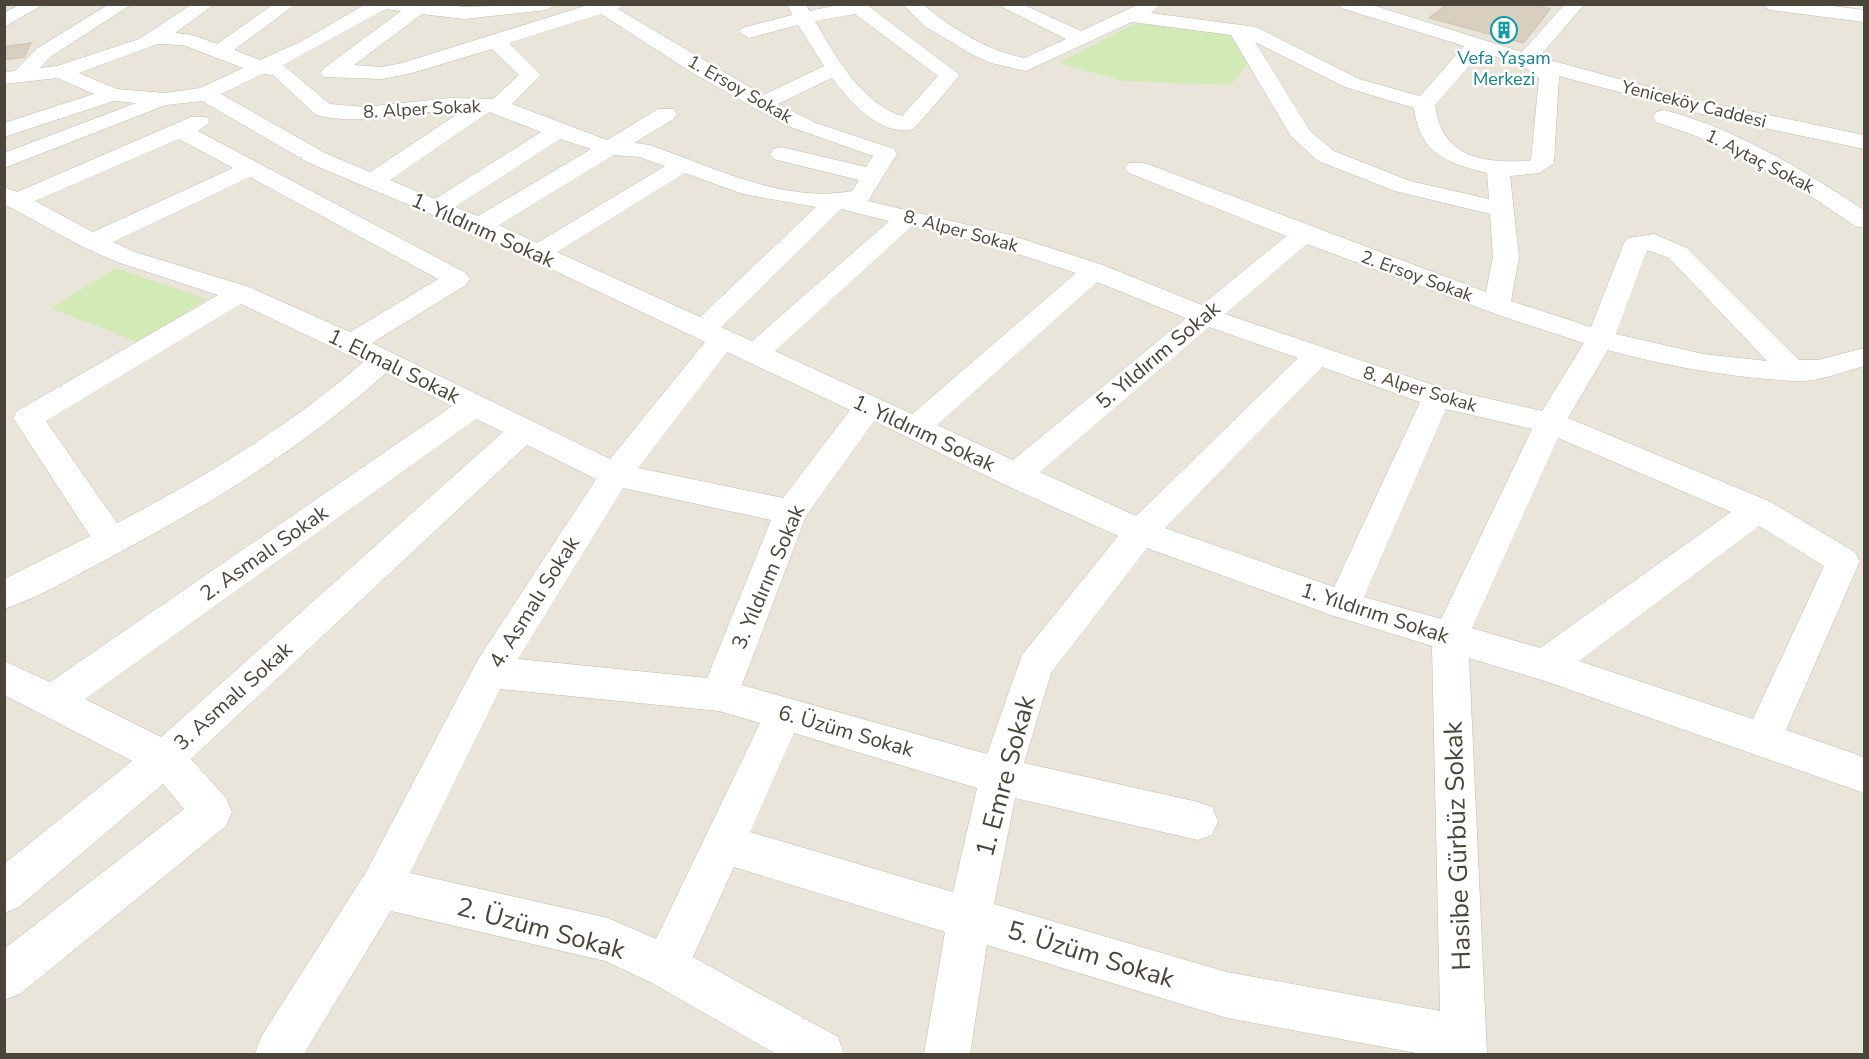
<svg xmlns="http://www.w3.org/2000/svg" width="1869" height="1059" viewBox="0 0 1869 1059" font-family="'Nunito Sans',sans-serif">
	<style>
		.residential { fill: #eae5da }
		.green { fill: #d2eab5 }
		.building { fill: #d8cfc1; stroke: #d3c7b4; stroke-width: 1.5 }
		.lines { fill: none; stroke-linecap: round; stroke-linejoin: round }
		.minor-casing { stroke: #c2bbae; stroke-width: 1 }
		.minor { fill: #fff; fill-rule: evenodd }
		.labels { text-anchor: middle; stroke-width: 5; stroke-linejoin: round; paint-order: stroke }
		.far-culture-label { font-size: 18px; fill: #0d838f; stroke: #fff }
		.far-street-label { font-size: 18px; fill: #4b4439; stroke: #fff }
		.street-label { font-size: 21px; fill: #4b4439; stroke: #fff }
		.near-street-label { font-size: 26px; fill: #4b4439; stroke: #fff }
	</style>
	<rect width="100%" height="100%" fill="#f6f3ec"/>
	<path class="residential" d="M1836 4 1864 11V1054H5V5Z"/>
	<path class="green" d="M1141 24 1238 35 1249 62 1230 85 1122 81 1059 63 1132 25Z
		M116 268 206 299 140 343 51 308Z"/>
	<path class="building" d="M1448 4H1535L1550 9 1523 43 1429 18Z
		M31 43 24 57 4 60V47Z"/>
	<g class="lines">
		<defs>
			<path id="minor" d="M20 4H44L4 27V13Z
				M109 4H132L50 57 40 68 57 66 139 39 192 4H215L175 33 193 35 217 44 274 4H296L234 50 260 60 300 42 366 4H440L464 7 556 4 547 10 464 19 422 14 354 65 382 67 402 63 591 4H624L618 9 763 95 824 66 798 25 749 38 739 32 742 28 792 15 787 4H806L809 11 843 4H866L960 75 914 129C880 137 850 102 832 78L778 104 816 123 894 149 897 154 868 201 1010 235 1103 265 1202 305 1286 236 1129 173 1125 168 1129 163H1145L1486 292 1493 257 1490 214 1395 191 1318 161 1290 135 1231 35 1132 22 1026 71 991 63 973 55 926 27 902 4H923C952 29 986 50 1024 58L1066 39 996 4H1022L1081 31 1139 4H1157L1158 7 1151 13 1256 27 1359 79 1420 96 1464 46 1341 8 1339 4H1369L1522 52 1565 4H1585L1539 57 1692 99 1864 135V149L1713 117 1559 76 1554 163 1540 173 1510 176 1519 257 1511 301 1591 327 1624 243 1628 238 1654 234 1687 248 1799 360H1818L1864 348V366C1842 372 1816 383 1793 381 1730 377 1669 367 1608 350L1568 418 1769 501 1855 552 1860 561 1786 730 1864 757V793L1545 681 1469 658 1487 1054H1422L1227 1018 987 945 970 1054H924L945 932 734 867 693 957 838 1037 844 1054H776L650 982 605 961 391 911 304 1054H255L261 1037 366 872 477 661 596 479 527 445 191 759 226 798 232 812 226 826 20 994 4 1000V949L184 809 163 784 19 907 4 913V864L132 761 4 695V661L50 682 452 406 386 373C303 448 208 505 111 557 76 575 41 597 4 609V579L90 536 13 418 17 411 218 295 117 262 83 247 4 204V187L17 192 191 117H207L210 122 198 131 466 273 470 279 466 285 372 343 610 459 705 342 471 231 309 163 202 101 166 105 4 168V153L136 103 114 101 4 137V123L94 94 57 78 4 84V72L15 71 36 49ZM386 9 401 11 323 69 320 73 323 77 382 79 412 73 492 49 519 75 493 99 450 98 365 107 330 104 283 65ZM601 14 691 72 785 125 873 156 866 167 781 147 773 149 770 154 773 159 859 180 852 191C785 204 713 167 650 145L634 143 674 119 677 114 674 109H658L607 140 512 104 541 75 509 43ZM855 14 938 76 902 116C861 103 835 55 815 21ZM1255 42 1345 87 1414 108C1419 153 1447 163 1487 173L1489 199 1410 181 1334 151 1310 131ZM158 44 183 45 243 68 200 88 165 93 117 89 79 73ZM1481 52 1523 65 1539 78 1531 160 1528 161C1482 163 1442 158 1435 105ZM263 74 273 75 316 115C365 127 413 109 462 111L370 172 325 153 221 94ZM489 112 541 132 435 199 390 180ZM179 139 233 168 93 232 35 201ZM560 139 591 149 478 216 455 207ZM614 155 639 157 665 166 537 243 499 225ZM685 173 743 194 816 207 700 317 557 252ZM250 177 438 279 350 332 249 287 135 252 113 242ZM841 209 889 221 752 341 721 327ZM912 226 993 246 1076 273 912 414 775 351ZM1307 244 1504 317 1584 343 1542 411 1442 388 1225 314ZM1647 250 1669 258 1767 361 1703 354 1616 334ZM1097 282 1186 318 1013 460 937 425ZM241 304 363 362C289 427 204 477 117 523L46 421ZM1209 327 1298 358 1136 516 1040 472ZM727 352 850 410 783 498 638 468ZM1322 367 1420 402 1334 587 1165 528ZM1446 409 1532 429 1441 619 1364 597ZM476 419 503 432 161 737 85 699ZM874 421 1003 484 1118 536 1022 655 987 754 742 685 806 516ZM1558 438 1731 512 1540 648 1472 628ZM623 488 771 520 707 678 518 659ZM1759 526 1824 566 1753 719 1579 661ZM1147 548 1331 615 1432 646 1440 1011 1227 972 994 904 1015 798 1198 840 1212 835 1218 821 1212 807 1198 802 1024 763 1051 673ZM500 689 719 711 760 723 656 939 608 918 410 873ZM794 733 977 788 953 892 750 832Z
				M1761 4H1818L1864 10V22L1770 10Z
				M1664 110C1737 129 1803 170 1864 210V228L1855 226 1781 176 1696 136 1656 122 1653 117 1656 112Z"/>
		</defs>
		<use href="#minor" class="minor-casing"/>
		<use href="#minor" class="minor"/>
	</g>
	<defs>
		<symbol id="building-ring" viewBox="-11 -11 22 22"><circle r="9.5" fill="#fff" stroke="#0f9aa8" stroke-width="1.5"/><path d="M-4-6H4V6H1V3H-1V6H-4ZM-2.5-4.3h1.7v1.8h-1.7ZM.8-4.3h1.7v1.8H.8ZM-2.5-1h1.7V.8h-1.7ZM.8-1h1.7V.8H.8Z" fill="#0f9aa8"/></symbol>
	</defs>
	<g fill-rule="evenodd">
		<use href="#building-ring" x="1489" y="15" width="30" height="30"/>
	</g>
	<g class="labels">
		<g class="far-culture-label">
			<text x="1504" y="64">Vefa Yaşam<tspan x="1504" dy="21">Merkezi</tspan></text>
		</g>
		<g class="far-street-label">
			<text transform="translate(740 89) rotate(30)" y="6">1. Ersoy Sokak</text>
			<text transform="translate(1694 104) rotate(14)" y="6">Yeniceköy Caddesi</text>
			<text transform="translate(422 109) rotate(-3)" y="6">8. Alper Sokak</text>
			<text transform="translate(1760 161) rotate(27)" y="6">1. Aytaç Sokak</text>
			<text transform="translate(961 231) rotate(15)" y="6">8. Alper Sokak</text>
			<text transform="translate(1417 276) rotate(20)" y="6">2. Ersoy Sokak</text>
			<text transform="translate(1420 389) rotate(17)" y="6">8. Alper Sokak</text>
		</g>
		<g class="street-label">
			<text transform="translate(483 230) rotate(24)" y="7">1. Yıldırım Sokak</text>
			<text transform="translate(1158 355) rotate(-40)" y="7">5. Yıldırım Sokak</text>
			<text transform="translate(394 366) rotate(26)" y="7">1. Elmalı Sokak</text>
			<text transform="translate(924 433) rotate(25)" y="7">1. Yıldırım Sokak</text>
			<text transform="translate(264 553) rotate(-35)" y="7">2. Asmalı Sokak</text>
			<text transform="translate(768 577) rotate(-67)" y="7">3. Yıldırım Sokak</text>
			<text transform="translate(534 602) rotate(-58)" y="7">4. Asmalı Sokak</text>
			<text transform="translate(1375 613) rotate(18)" y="7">1. Yıldırım Sokak</text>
			<text transform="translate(233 696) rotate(-42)" y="7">3. Asmalı Sokak</text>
			<text transform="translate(846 731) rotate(16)" y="7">6. Üzüm Sokak</text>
		</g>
		<g class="near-street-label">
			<text transform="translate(1005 776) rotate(-75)" y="9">1. Emre Sokak</text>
			<text transform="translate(1457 846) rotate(-92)" y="9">Hasibe Gürbüz Sokak</text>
			<text transform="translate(541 928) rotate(15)" y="9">2. Üzüm Sokak</text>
			<text transform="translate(1091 954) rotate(17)" y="9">5. Üzüm Sokak</text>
		</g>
	</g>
	<rect width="1869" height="1059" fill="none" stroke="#4b4439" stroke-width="12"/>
</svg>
